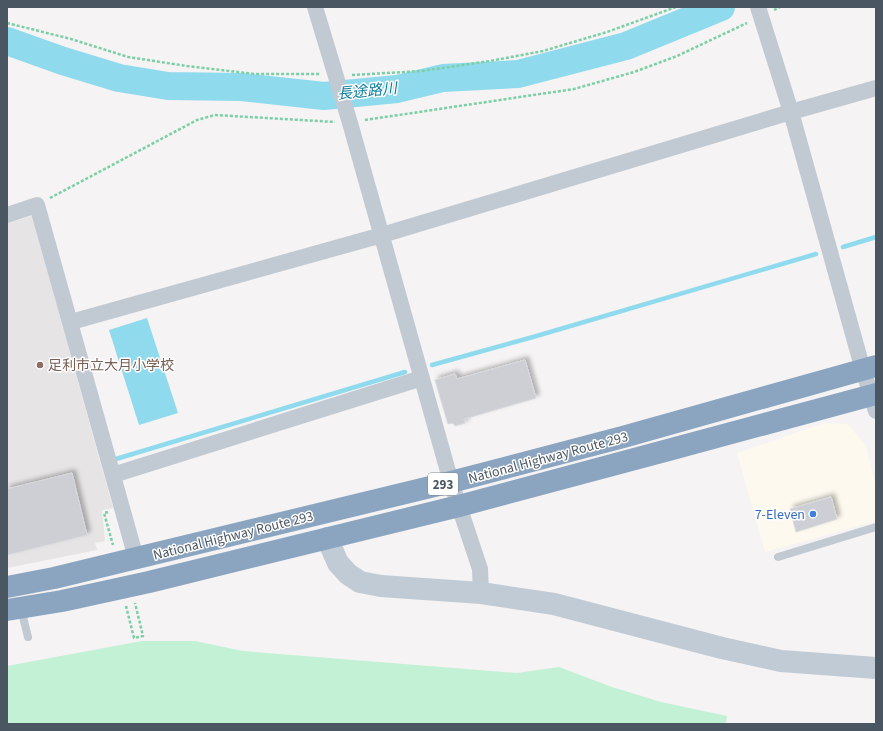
<svg xmlns="http://www.w3.org/2000/svg" width="883" height="731" viewBox="0 0 883 731" font-family="'Source Sans 3','Noto Sans JP',sans-serif">
	<style>
		.commercial { fill: #fdf9ef }
		.education { fill: #e6e4e5 }
		.green { fill: #c3f1d5 }
		.water { fill: #90daee }
		.lines { fill: none; stroke-linecap: round; stroke-linejoin: round }
		.stream { stroke: #90daee; stroke-width: 4.5 }
		.river { stroke: #90daee; stroke-width: 28 }
		.building { fill: #cdcfd5; stroke: #d7d9de; filter: url(#shadow) }
		.path { stroke: #7ad0a6; stroke-width: 2.5; stroke-dasharray: 3 2; stroke-linecap: butt }
		.lane { stroke: #c1cad2; stroke-width: 8 }
		.street { stroke: #c1cad2; stroke-width: 16 }
		.secondary { stroke: #c1cbd6; stroke-width: 22 }
		.highway { stroke: #8ba5c1; stroke-width: 22 }
		.education-dot { fill: #8d6e63; stroke: #fff; stroke-width: 1.5 }
		.shop-dot { fill: #3f7fe0; stroke: #fff; stroke-width: 1.5 }
		.labels { text-anchor: middle; stroke-width: 3; stroke-linejoin: round; paint-order: stroke }
		.shield { fill: #fff; stroke: #808990; stroke-width: 1 }
		.shield-label { font-size: 13px; font-weight: bold; fill: #4a5661 }
		.education-label { font-size: 14px; fill: #785e54; stroke: #fff; text-anchor: start }
		.street-label { font-size: 14px; fill: #4a5661; stroke: #fff }
		.shop-label { font-size: 14px; fill: #366cbe; stroke: #fff; text-anchor: end }
		.water-label { font-size: 15px; font-style: italic; fill: #0c7c9b; stroke: #fff }
	</style>
	<defs>
		<filter id="shadow"><feDropShadow dx="3.5" dy="-3.5" stdDeviation="2" flood-color="#0004"/></filter>
	</defs>
	<rect width="100%" height="100%" fill="#f5f3f3"/>
	<path class="commercial" d="M824 423 848 424 866 446 876 487V521L765 552 737 453Z"/>
	<path class="education" d="M32 216 113 508 102 510 105 541 95 543 97 550 7 568V223Z"/>
	<path class="green" d="M142 641H195L243 651 517 673 559 667 612 687 661 702 727 716 726 724H7V666Z"/>
	<path class="water" d="M147 318 178 413 139 425 109 330Z"/>
	<g class="lines">
		<path class="stream" d="M843 247 876 237
			M432 365 533 337 816 254
			M116 459 405 372"/>
		<path class="river" d="M7 41 63 61 119 78 168 86 241 87 324 96 397 89 443 78 518 74 626 46 721 7"/>
	</g>
	<path class="building" d="M525 360 536 398 464 419 465 423 455 426 453 423 448 424 435 380 455 374 457 379Z
		M72 473 87 535 7 555V489Z
		M831 497 837 519 796 532 790 509Z"/>
	<g class="lines">
		<path class="path" d="M774 10 780 7
			M7 23 71 39 128 57 187 66 255 74H321
			M352 75 422 71 490 61 543 51 607 32 676 7
			M365 120 574 89 634 72 677 56 747 23
			M50 198 197 120 215 115 335 122
			M108 512 104 513 113 545
			M126 606 134 638 143 636 135 603"/>
		<path class="lane" d="M778 557 876 527
			M21 609 28 637"/>
		<path class="street" d="M315 7 350 123 451 482 480 569 481 593
			M758 7 791 112 863 370 876 411
			M7 215 37 205 136 558
			M71 322 382 235 791 112 876 88
			M113 475 422 378"/>
		<path class="secondary" d="M327 538 338 563 348 574 360 582 381 586 481 593 554 604 722 648 781 661 876 668"/>
		<path class="highway" d="M7 587 54 578 451 482 623 437 876 366
			M7 610 62 601 149 582 459 506 672 449 876 394"/>
	</g>
	<circle class="education-dot" cx="40" cy="365" r="4"/>
	<circle class="shop-dot" cx="813" cy="514" r="4"/>
	<g class="labels">
		<rect class="shield" x="428" y="473" width="30" height="22" rx="3"/>
		<g class="shield-label">
			<text x="443" y="489">293</text>
		</g>
		<g class="education-label">
			<text x="48" y="370">足利市立大月小学校</text>
		</g>
		<g class="street-label">
			<text transform="translate(548 457) rotate(-15)" y="5">National Highway Route 293</text>
			<text transform="translate(233 535) rotate(-14)" y="5">National Highway Route 293</text>
		</g>
		<g class="shop-label">
			<text x="805" y="519">7-Eleven</text>
		</g>
		<g class="water-label">
			<text transform="translate(367 91) rotate(-6)" y="5">長途路川</text>
		</g>
	</g>
	<rect width="883" height="731" fill="none" stroke="#4a5661" stroke-width="16"/>
</svg>
